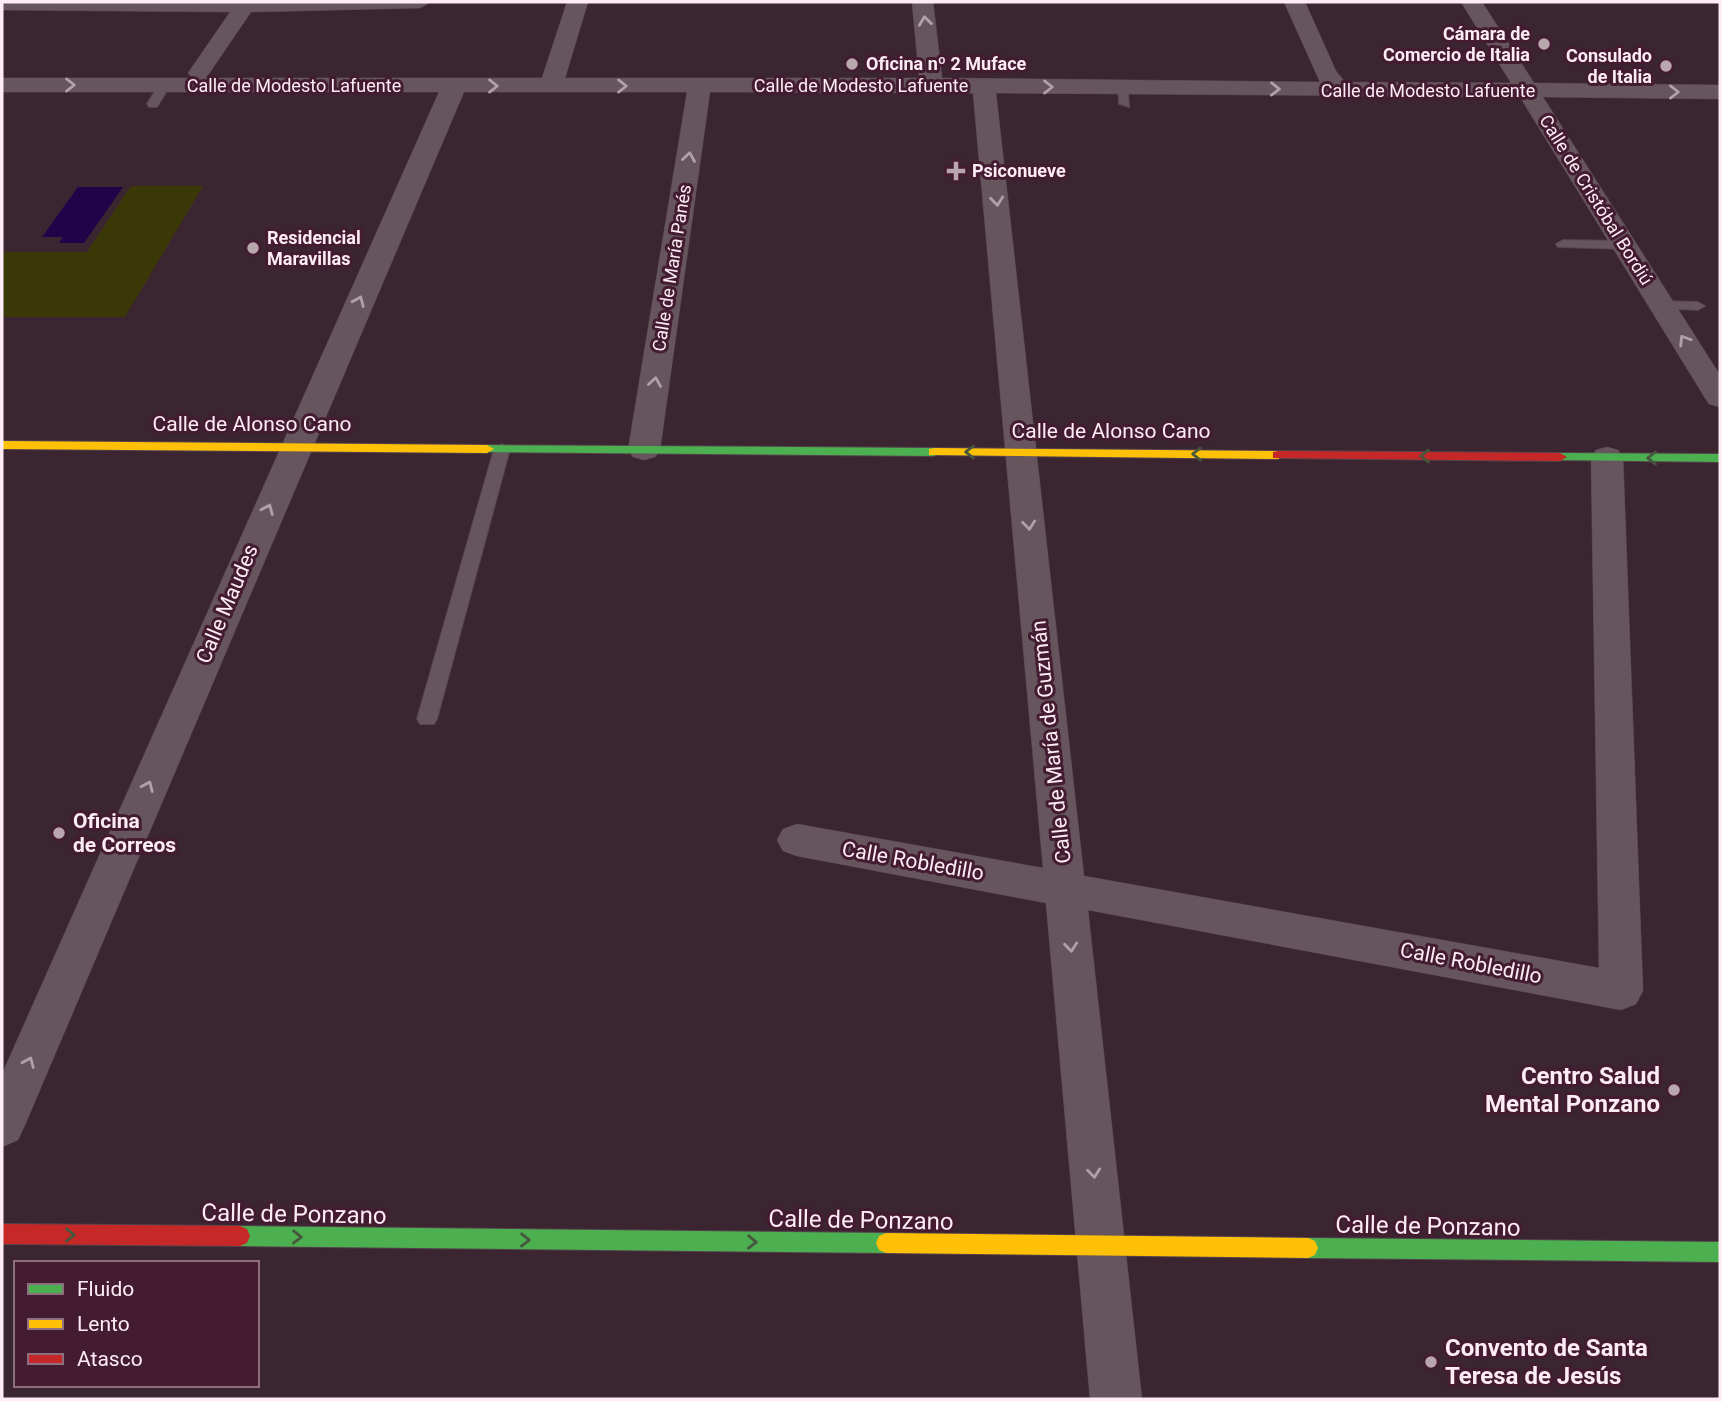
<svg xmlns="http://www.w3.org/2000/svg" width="1722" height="1401" viewBox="0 0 1722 1401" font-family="Roboto,sans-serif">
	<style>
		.green { fill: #3b3808 }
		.water { fill: #200349 }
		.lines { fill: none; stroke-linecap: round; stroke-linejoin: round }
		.lane-casing { stroke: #54434c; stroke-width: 2 }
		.street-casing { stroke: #54434c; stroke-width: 1 }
		.fast-casing { stroke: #54434c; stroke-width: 2 }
		.slow-casing { stroke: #54434c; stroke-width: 2 }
		.jam-casing { stroke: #54434c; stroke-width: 2 }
		.lane { fill: #66555d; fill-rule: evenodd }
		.street { fill: #66555d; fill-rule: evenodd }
		.fast { fill: #4caf50; fill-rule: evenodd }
		.slow { fill: #ffc107; fill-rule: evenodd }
		.jam { fill: #c62828; fill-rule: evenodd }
		.oneway { stroke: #b2a0a8 }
		.oneway2 { stroke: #47573d }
		.poi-dot { fill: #b9a6af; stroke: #441c31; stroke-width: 2.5 }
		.labels { text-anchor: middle; stroke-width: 6; stroke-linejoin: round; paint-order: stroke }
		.far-poi-label { font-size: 18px; font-weight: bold; fill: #fdecf4; stroke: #441c31; text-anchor: start }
		.far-street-label { font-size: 18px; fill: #fdecf4; stroke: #441c31 }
		.street-label { font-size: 21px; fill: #fdecf4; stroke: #441c31 }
		.poi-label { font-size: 21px; font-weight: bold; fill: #fdecf4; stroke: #441c31; text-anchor: start }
		.near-poi-label { font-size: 24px; font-weight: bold; fill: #fdecf4; stroke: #441c31; text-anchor: end }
		.near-street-label { font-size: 24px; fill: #fdecf4; stroke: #441c31 }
	</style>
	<rect width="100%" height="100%" fill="#3b2530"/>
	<path class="green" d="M131 186H203L125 317H2V256L4 252H87Z"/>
	<path class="water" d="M78 187H123L84 243H59L63 237H42Z"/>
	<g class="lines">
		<defs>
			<path id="lane" d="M160 83 170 86 157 107H149L147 104Z
				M1118 85 1128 88 1129 107 1119 104Z
				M1563 240 1624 241 1631 245 1624 249 1558 247 1556 244Z
				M1662 301 1698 302 1705 306 1698 310 1657 308V302Z
				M502 444 510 449 437 719 434 724H420L417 719 494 449Z"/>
			<path id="street" d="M2 2H431L420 8 251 12 206 78H542L567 2H588L565 78H917L919 76 912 2H933L942 78 1320 82 1284 2H1305L1336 71 1345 82 1511 83 1461 2H1482L1534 83 1720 85V99L1543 97 1720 375V407L1709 404 1705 398 1520 97 996 93 1084 876 1599 968 1591 457 1596 450 1607 447 1618 450 1623 457 1643 991 1636 1004 1621 1010 1088 910 1142 1399H1090L1046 903 797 856 783 851 777 840 783 829 797 824 1043 868 973 93 710 92 660 450 655 457 644 460 633 457 628 450 687 92H464L25 1125 18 1140 2 1147V1074L439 92H2V78H192L188 73 230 12 2 10Z"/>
			<path id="fast" d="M487 445 934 448 941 452 934 456 482 452V446Z
				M1560 453 1720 454V462L1555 460 1553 457Z
				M240 1226 886 1233 893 1236 896 1243 893 1250 886 1253 240 1246 233 1243 230 1236 233 1229Z
				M1308 1238 1720 1242V1262L1308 1258 1301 1255 1298 1248 1301 1241Z"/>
			<path id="slow" d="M2 441 487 445 494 449 487 453 2 449Z
				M934 448 1278 451 1285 455 1278 459 929 455V449Z
				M886 1233 1308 1238 1315 1241 1318 1248 1315 1255 1308 1258 886 1253 879 1250 876 1243 879 1236Z"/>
			<path id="jam" d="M1278 451 1560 453 1567 457 1560 461 1273 458V452Z
				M2 1224 240 1226 247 1229 250 1236 247 1243 240 1246 2 1244Z"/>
		</defs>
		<use href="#lane" class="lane-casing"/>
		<use href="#street" class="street-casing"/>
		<use href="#fast" class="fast-casing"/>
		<use href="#slow" class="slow-casing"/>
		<use href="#jam" class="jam-casing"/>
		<use href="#lane" class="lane"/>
		<use href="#street" class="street"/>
		<use href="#fast" class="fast"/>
		<use href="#slow" class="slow"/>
		<use href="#jam" class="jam"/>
	</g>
	<defs><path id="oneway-chevron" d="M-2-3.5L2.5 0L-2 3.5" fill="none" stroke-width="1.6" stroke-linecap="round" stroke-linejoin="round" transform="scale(1.75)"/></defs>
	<g class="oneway">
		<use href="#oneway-chevron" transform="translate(925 21) rotate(-97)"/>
		<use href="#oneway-chevron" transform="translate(70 85)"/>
		<use href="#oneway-chevron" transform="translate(493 86)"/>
		<use href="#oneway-chevron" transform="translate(622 86)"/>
		<use href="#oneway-chevron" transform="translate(1048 87)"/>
		<use href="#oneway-chevron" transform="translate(1275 89) rotate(1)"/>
		<use href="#oneway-chevron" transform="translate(1674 92)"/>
		<use href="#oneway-chevron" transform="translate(689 157) rotate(-81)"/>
		<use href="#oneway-chevron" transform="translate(997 201) rotate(84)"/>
		<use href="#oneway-chevron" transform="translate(359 301) rotate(-66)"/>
		<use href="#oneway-chevron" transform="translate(1684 340) rotate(-122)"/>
		<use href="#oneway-chevron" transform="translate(655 382) rotate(-81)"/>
		<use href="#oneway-chevron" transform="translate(268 509) rotate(-67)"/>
		<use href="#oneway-chevron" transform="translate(1029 525) rotate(84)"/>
		<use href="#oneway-chevron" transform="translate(148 786) rotate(-67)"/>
		<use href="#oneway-chevron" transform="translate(1071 947) rotate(84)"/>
		<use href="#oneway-chevron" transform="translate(29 1062) rotate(-67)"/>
		<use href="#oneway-chevron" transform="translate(1094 1173) rotate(84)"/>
	</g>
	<g class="oneway2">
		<use href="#oneway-chevron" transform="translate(970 452) rotate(-179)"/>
		<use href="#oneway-chevron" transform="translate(1197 454) rotate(-180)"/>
		<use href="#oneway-chevron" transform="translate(1425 456) rotate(-180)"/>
		<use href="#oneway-chevron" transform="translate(1652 458) rotate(-180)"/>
		<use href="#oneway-chevron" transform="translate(70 1235) rotate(1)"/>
		<use href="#oneway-chevron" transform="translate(297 1237) rotate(1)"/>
		<use href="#oneway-chevron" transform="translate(525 1240) rotate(1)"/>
		<use href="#oneway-chevron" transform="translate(752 1242) rotate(1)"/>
	</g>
	<g class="poi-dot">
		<circle cx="1544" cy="44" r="7"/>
		<circle cx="852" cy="64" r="7"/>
		<circle cx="1666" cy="66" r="7"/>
		<path d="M952.5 160.5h7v7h7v7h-7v7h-7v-7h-7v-7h7z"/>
		<circle cx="253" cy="248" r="7"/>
		<circle cx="59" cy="833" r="7"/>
		<circle cx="1674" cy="1090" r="7"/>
		<circle cx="1431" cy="1362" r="7"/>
	</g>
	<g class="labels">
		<g class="far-poi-label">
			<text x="1530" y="40" text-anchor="end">Cámara de<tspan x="1530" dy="21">Comercio de Italia</tspan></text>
			<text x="1652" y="62" text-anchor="end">Consulado<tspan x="1652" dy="21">de Italia</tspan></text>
			<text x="866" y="70">Oficina nº 2 Muface</text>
			<text x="972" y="177">Psiconueve</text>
			<text x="267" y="244">Residencial<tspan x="267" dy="21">Maravillas</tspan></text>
		</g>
		<g class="far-street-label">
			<text x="294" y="92">Calle de Modesto Lafuente</text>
			<text x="861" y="92">Calle de Modesto Lafuente</text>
			<text x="1428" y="97">Calle de Modesto Lafuente</text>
			<text transform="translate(1596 200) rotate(58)" y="6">Calle de Cristóbal Bordiú</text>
			<text transform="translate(672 268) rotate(-81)" y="6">Calle de María Panés</text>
		</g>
		<g class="street-label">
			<text x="252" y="431">Calle de Alonso Cano</text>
			<text x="1111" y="438">Calle de Alonso Cano</text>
			<text transform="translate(227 604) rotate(-67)" y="7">Calle Maudes</text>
			<text transform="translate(1051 742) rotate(-96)" y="7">Calle de María de Guzmán</text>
			<text transform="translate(913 861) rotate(10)" y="7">Calle Robledillo</text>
			<text transform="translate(1471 963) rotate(11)" y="7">Calle Robledillo</text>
		</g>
		<g class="poi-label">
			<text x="73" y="828">Oficina<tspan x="73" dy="24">de Correos</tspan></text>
		</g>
		<g class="near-poi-label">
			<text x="1660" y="1084">Centro Salud<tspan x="1660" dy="28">Mental Ponzano</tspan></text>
			<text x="1445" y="1356" text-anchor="start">Convento de Santa<tspan x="1445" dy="28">Teresa de Jesús</tspan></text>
		</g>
		<g class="near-street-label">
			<text transform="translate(294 1214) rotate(1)" y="8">Calle de Ponzano</text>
			<text transform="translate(861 1220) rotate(1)" y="8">Calle de Ponzano</text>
			<text transform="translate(1428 1226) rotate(1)" y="8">Calle de Ponzano</text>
		</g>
	</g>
	<rect width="1722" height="1401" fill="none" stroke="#fdecf4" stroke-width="7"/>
	<rect x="14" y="1261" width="245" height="126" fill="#441c31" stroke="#8e6f7f" stroke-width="2"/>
	<rect x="28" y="1284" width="35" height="10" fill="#4caf50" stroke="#8e6f7f" stroke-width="2"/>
	<text x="77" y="1296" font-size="21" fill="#fdecf4">Fluido</text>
	<rect x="28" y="1319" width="35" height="10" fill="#ffc107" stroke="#8e6f7f" stroke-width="2"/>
	<text x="77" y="1331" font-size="21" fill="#fdecf4">Lento</text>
	<rect x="28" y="1354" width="35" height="10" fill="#c62828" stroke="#8e6f7f" stroke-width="2"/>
	<text x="77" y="1366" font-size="21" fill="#fdecf4">Atasco</text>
</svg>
